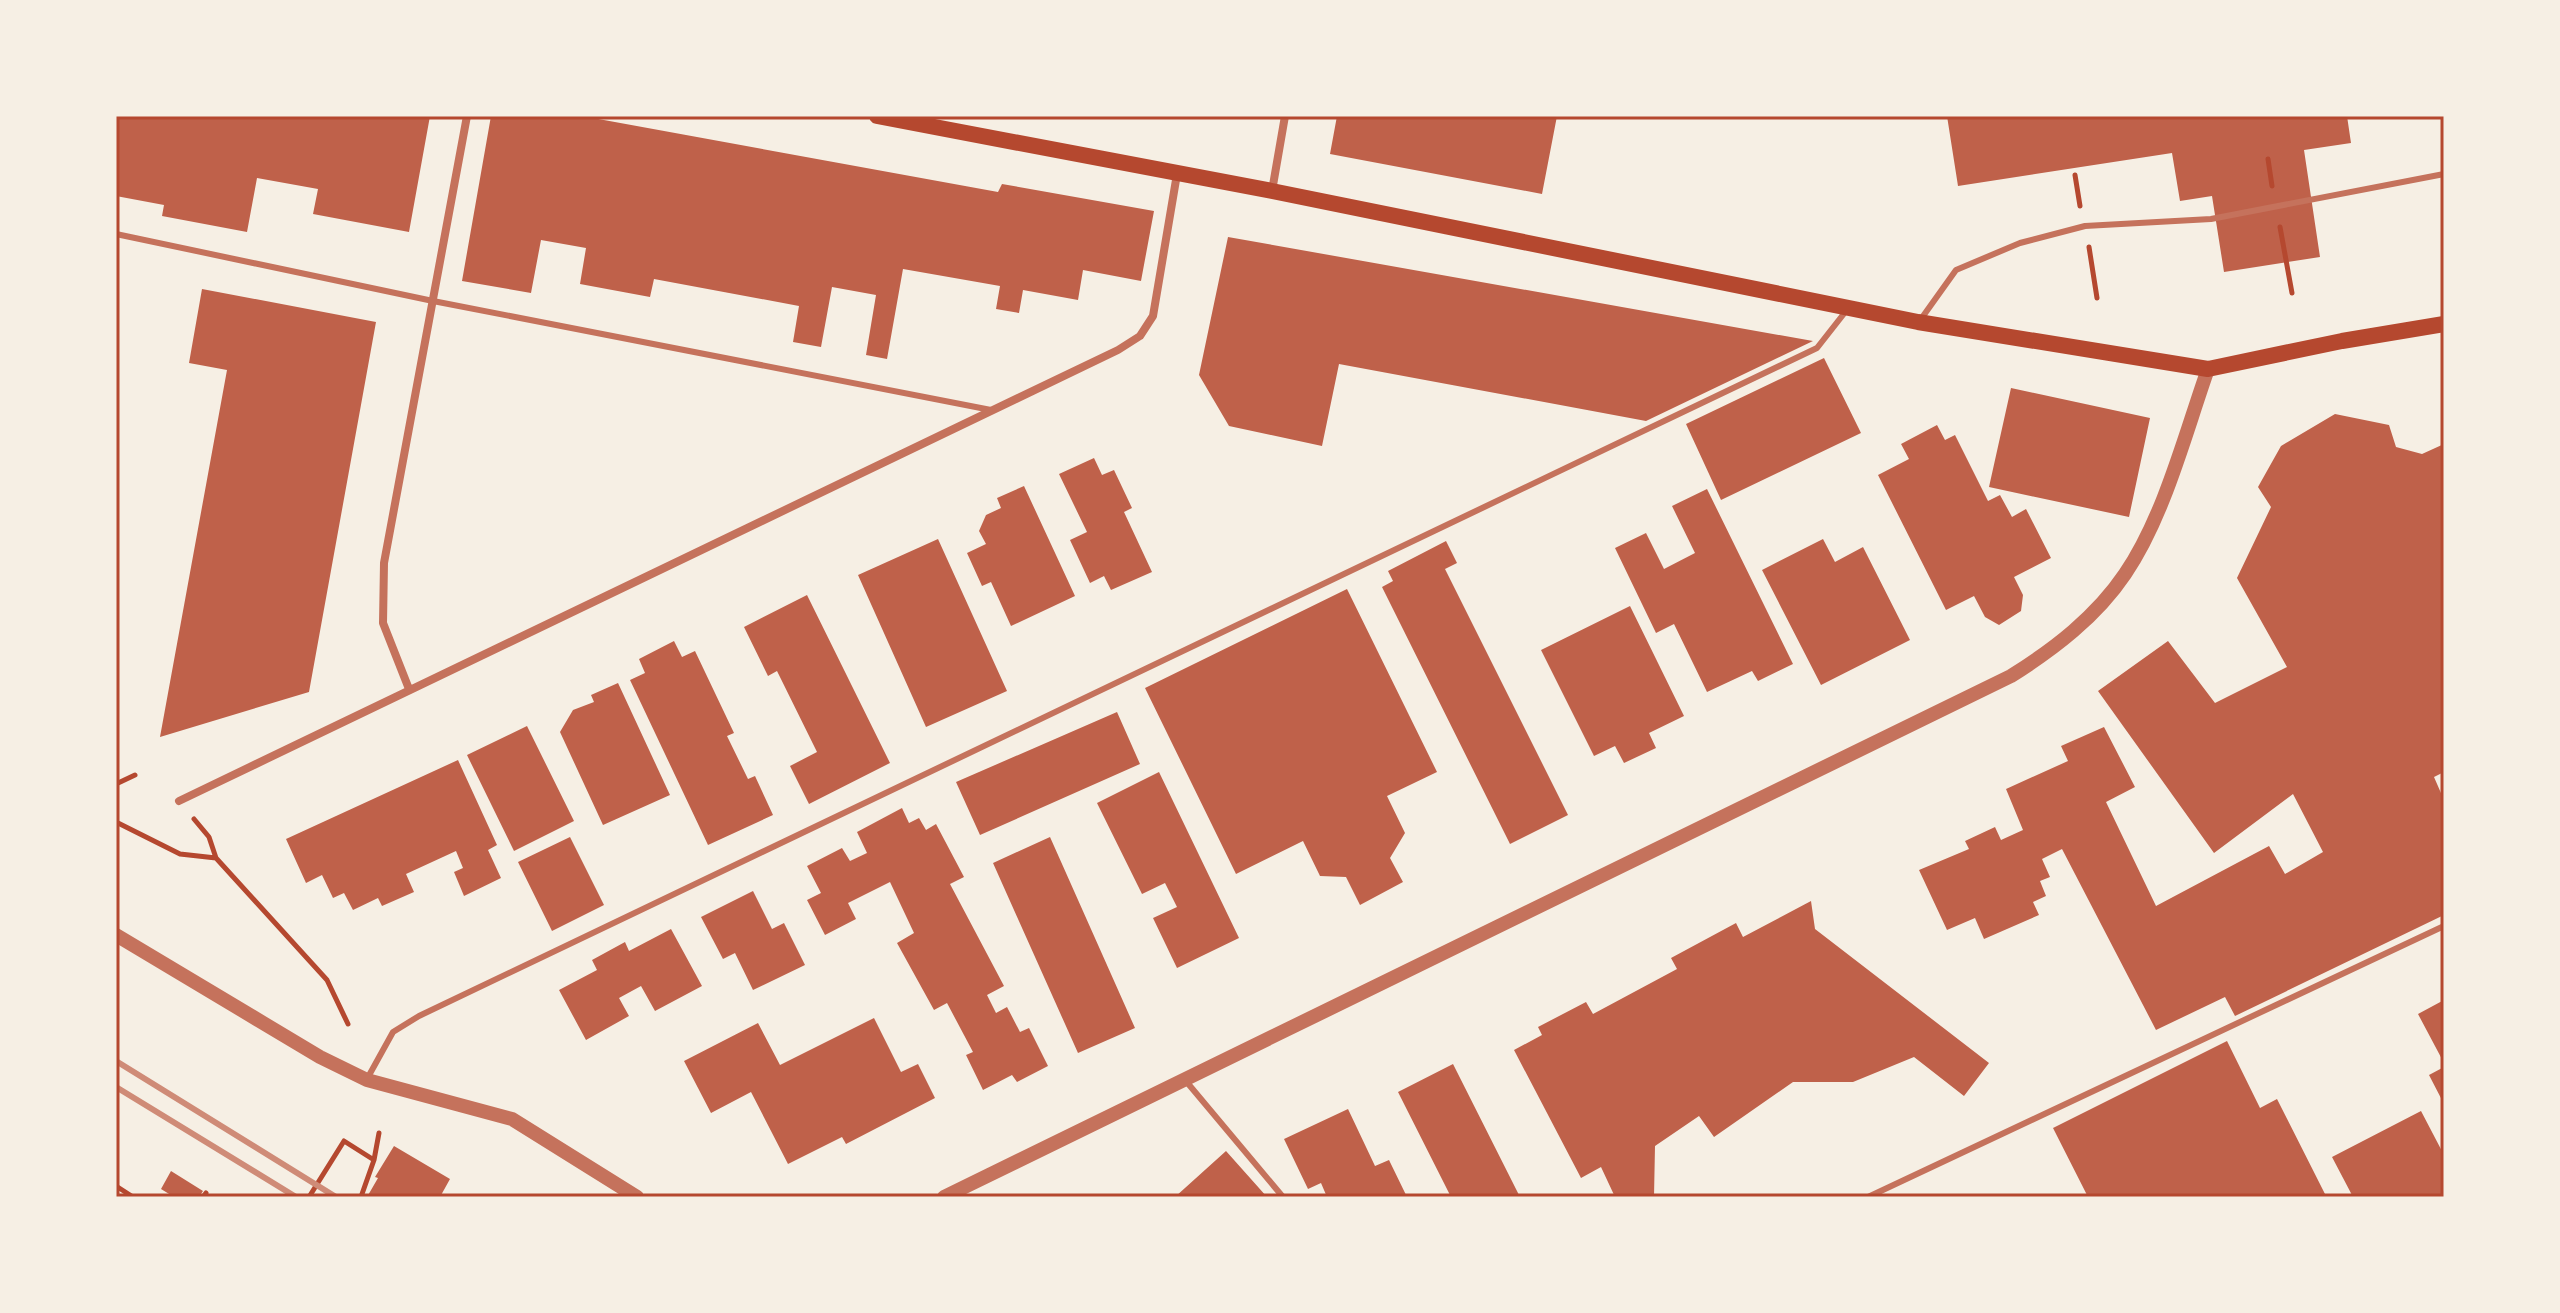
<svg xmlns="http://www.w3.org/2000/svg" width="2560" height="1313" viewBox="0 0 2560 1313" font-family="'Noto Serif',serif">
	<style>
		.building { fill: #bf614a }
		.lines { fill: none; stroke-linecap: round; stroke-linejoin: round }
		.path { stroke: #b5482f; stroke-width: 5 }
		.service { stroke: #c5725c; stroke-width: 6 }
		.minor { stroke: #c5725c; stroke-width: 8 }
		.tertiary { stroke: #c5725c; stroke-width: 14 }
		.secondary { stroke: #b5482f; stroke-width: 16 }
		.rail { stroke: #cf8b77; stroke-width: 6 }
		.neatline { fill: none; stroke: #b5482f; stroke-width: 3 }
	</style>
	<rect width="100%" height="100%" fill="#f6efe4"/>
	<path class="building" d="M116 116H430L409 232 313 214 318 189 257 178 247 232 162 216 164 205 116 196Z
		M491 116H582L998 192 1002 184 1154 211 1141 281 1083 270 1078 300 1023 290 1019 313 996 309 1000 286 903 269 887 359 866 355 876 295 832 287 821 347 793 342 799 306 654 279 650 297 580 284 586 248 541 240 531 293 462 281Z
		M1337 116H1557L1542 194 1330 154Z
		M1947 116H2347L2351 143 2304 150 2320 257 2224 272 2212 196 2180 201 2172 153 1958 186Z
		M1228 237 1813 341 1646 421 1339 364 1322 446 1229 426 1199 375Z
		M202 289 376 322 309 692 160 737 227 370 189 363Z
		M1824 358 1861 433 1721 500 1686 424Z
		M2011 388 2150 418 2129 517 1989 487Z
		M2335 414 2389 425 2396 447 2422 454 2444 444V772L2434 777 2444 800V915L2235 1016 2225 997 2156 1030 2062 849 2042 859 2050 877 2040 881 2046 896 2033 902 2039 915 1984 939 1975 918 1947 930 1919 870 1969 849 1965 841 1995 827 2001 840 2023 830 2006 789 2068 761 2061 746 2104 727 2135 787 2106 802 2156 906 2269 846 2285 874 2323 852 2293 794 2214 853 2098 691 2168 641 2215 703 2287 667 2237 578 2271 507 2258 487 2281 446Z
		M1937 425 1945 440 1955 435 1988 501 2000 495 2012 517 2026 509 2051 558 2014 577 2023 595 2021 611 1999 625 1985 617 1974 596 1946 610 1878 475 1909 459 1901 444Z
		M1094 458 1102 475 1114 470 1132 508 1124 512 1152 572 1111 590 1104 576 1090 583 1070 540 1087 532 1059 474Z
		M1024 486 1075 596 1011 626 991 582 982 586 967 553 986 544 979 531 986 515 1001 508 997 498Z
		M1707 489 1793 664 1758 681 1752 671 1707 692 1674 624 1656 633 1615 548 1646 533 1664 569 1695 553 1672 506Z
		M938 539 1007 691 926 727 858 575Z
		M1823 539 1835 562 1863 547 1910 640 1821 685 1762 570Z
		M1446 541 1457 563 1445 569 1568 815 1510 844 1382 587 1393 581 1388 571Z
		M1347 589 1437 772 1387 796 1405 833 1390 858 1403 882 1360 905 1346 877 1320 876 1303 841 1236 874 1145 688Z
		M807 595 890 763 809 804 790 766 817 752 777 671 768 676 744 627Z
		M1630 606 1684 716 1649 733 1656 748 1624 763 1615 746 1594 756 1541 650Z
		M674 641 682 657 695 651 734 733 727 736 748 779 755 776 773 815 708 845 630 680 645 673 639 659Z
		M618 683 670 795 603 825 560 732 573 710 594 702 591 695Z
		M1117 712 1140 764 980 835 956 782Z
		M527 726 574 821 514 851 467 755Z
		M458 760 497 845 488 850 501 878 464 896 454 872 463 868 456 851 406 874 414 892 382 906 378 898 353 910 344 893 333 898 322 875 306 883 286 839Z
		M1159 772 1239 938 1177 968 1153 918 1177 907 1165 883 1142 894 1097 803Z
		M902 808 909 823 919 818 926 830 936 824 964 877 950 884 1004 986 987 995 996 1013 1007 1007 1020 1032 1029 1028 1048 1066 1017 1082 1012 1075 983 1090 966 1055 973 1052 947 1003 934 1010 897 943 914 933 890 882 848 903 856 919 825 935 807 900 821 893 807 866 842 848 850 861 867 853 857 832Z
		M570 837 604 905 552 931 518 862Z
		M1050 837 1135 1028 1078 1053 993 863Z
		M753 891 772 929 784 923 805 965 753 990 735 953 723 959 701 917Z
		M1811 901 1815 929 1989 1063 1964 1096 1914 1057 1853 1082H1793L1714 1137 1699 1116 1655 1146 1654 1197H1615L1601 1167 1581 1178 1514 1050 1542 1035 1538 1027 1586 1002 1593 1014 1677 969 1671 958 1736 923 1743 937Z
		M671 929 702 986 655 1011 641 986 619 998 629 1016 586 1040 559 990 597 970 592 960 625 942 629 951Z
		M2444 1000V1063L2418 1014Z
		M874 1018 901 1072 918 1064 935 1098 846 1144 842 1137 788 1164 751 1092 711 1113 684 1061 758 1023 780 1065Z
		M2227 1041 2260 1108 2277 1099 2325 1194 2319 1197H2088L2053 1128Z
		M1453 1064 1520 1197H1451L1398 1092Z
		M2444 1067V1104L2429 1075Z
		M1348 1109 1375 1166 1389 1160 1407 1197H1327L1321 1183 1308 1189 1284 1139Z
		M2421 1111 2444 1155V1195L2353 1197 2332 1157Z
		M394 1146 450 1179 440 1197H367L378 1178 375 1177Z
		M1226 1151 1267 1197H1175Z
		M171 1171 203 1191 199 1197H174L161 1189Z"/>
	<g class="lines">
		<path class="path" d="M2268 159 2272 186
			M2075 175 2080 206
			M2280 227 2292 293
			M2089 247 2097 298
			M116 784 135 775
			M194 819 209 837 216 858 327 980 348 1024
			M116 822 180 854 216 858
			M116 1186 133 1197
			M362 1194 374 1160 379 1133
			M203 1197 206 1193
			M309 1197 344 1141 374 1160"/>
		<path class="service" d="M116 234 433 301 991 410
			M1921 319 1956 270 2020 243 2085 226 2211 219 2444 174
			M367 1079 393 1032 419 1016 1817 348 1846 311
			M1185 1080 1283 1197
			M1868 1197 2444 926"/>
		<path class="minor" d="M1272 191 1285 116
			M409 689 383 623 384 563 467 116
			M179 801 1118 350 1140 336 1153 316 1177 174"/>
		<path class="tertiary" d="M116 935 320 1057 367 1080 512 1119 637 1197
			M944 1197 2011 676C2054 649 2096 617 2125 574 2164 517 2185 434 2208 369"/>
		<path class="secondary" d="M877 116 1272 191 1918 322 2208 369 2342 341 2444 324"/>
		<path class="rail" d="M116 1061 336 1197
			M116 1087 296 1197"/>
	</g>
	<rect width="2560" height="1313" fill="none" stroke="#f6efe4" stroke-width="236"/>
	<rect x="118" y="118" width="2324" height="1077" class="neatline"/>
</svg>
